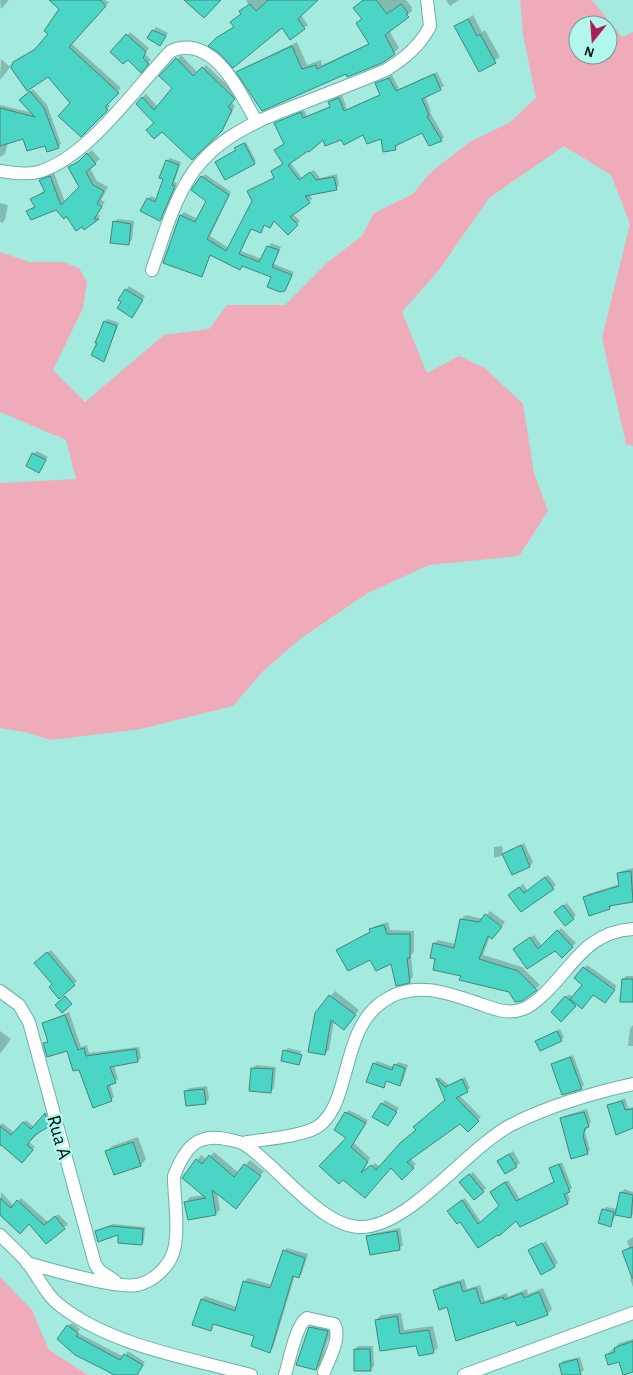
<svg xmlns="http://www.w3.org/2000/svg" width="633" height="1375" viewBox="0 0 633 1375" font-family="'Alegreya Sans',sans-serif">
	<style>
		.green { fill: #f0abbb; fill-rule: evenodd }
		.shadow { fill: #0003 }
		.building { fill: #4bd5c4; stroke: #42867d }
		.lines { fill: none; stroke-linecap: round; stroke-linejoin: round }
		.minor-casing { stroke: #6bb0a6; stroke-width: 14 }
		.minor { stroke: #fff; stroke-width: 12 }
		.labels { text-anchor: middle; stroke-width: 5; stroke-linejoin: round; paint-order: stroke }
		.street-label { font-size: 20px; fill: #001512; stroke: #b1f7ec }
	</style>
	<rect width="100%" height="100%" fill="#a4eadf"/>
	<path class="green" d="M520 0H592L622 37 633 32V446L626 444 602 338 630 224 611 175 564 146 489 198 439 270 402 312 427 373 459 356 485 368 523 404 534 473 548 511 519 556 429 565 366 594 300 639 262 672 233 706 141 729 51 740 25 732 0 728V483L76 479 66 440 0 412V252L30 262H63L79 268 87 282 83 308 53 370 85 402 164 335 209 329 227 305H285L328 262 362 236 374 213 413 194 429 174 441 164 471 141 509 123 536 98 523 35ZM578 25H608V55H578Z
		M0 1277 32 1310 49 1350 88 1375H0Z"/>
	<path class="shadow" d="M0 0H9L1 9Z
		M52 0H105L109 2 71 43 121 88 107 103 110 106 81 135 72 103 49 76 27 89 11 66 0 80 1 59 9 66 38 47 50 33 61 8Z
		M246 0H317L301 15 308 25 304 28 282 26 218 51 210 46 221 35 235 26 232 22 249 5Z
		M364 0H406L412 7V11L389 30 399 48 394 53 347 73 238 72 243 68 297 42 307 65 321 60 322 65 370 43 357 23 363 18Z
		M446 0H459L450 6Z
		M473 15 482 32 485 30 500 57 479 70 455 27Z
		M156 27 168 33 160 44 153 31Z
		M130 32 149 48 145 54 151 60 141 71 128 58 112 52Z
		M181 55 198 73 206 65 238 95 231 102 235 106 225 126 192 159 137 103 146 94 158 107 173 88 161 76Z
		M437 72 444 86 425 96 431 111 430 112 444 137 441 140 422 132 398 144 395 149 382 137 364 133 342 138H323L290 162 302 178 314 170 320 178 337 174 339 185 336 188 309 194 312 199 293 214 300 221 288 233 275 220 270 226 265 224 260 231 252 228 241 251 262 259 271 243 281 247 274 264 294 272 285 290 272 276 211 255 201 276 181 215 184 212 198 219 208 200 202 177 205 174 231 192 210 236 229 248 253 201 249 191 275 177 272 171 284 163 279 147 285 143 275 124 278 121 304 110 307 116 331 106 329 102 332 99 342 95 347 109 381 94 377 84 392 75 399 89Z
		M33 89 47 105 61 144 58 147 24 138 8 142 5 154 0 157V105L33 113 21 100Z
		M246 142 256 161 254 163 237 150 238 146Z
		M92 150 100 159 90 168 97 181 108 187 101 200 105 202 97 215 101 216 98 218 84 228 56 208 28 211 35 206 32 199 45 190 40 180 54 173 65 202 80 187 70 167Z
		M170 158 181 162 174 182 177 183 160 220 148 199 151 196 157 199 164 178 167 161Z
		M0 203 8 205 5 220 2 223 0 222Z
		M118 219 134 221 132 240 128 244 114 222Z
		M129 286 145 296 132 317 119 299Z
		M108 319 119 323 104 360 105 322Z
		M37 451 48 457 39 472 33 454Z
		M524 843 533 862 530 866 513 873 504 855 494 858V847L502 846 503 855Z
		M633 868V900L613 904 610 908 590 914 584 897 588 894 620 884 618 874 621 871Z
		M548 875 556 885 521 910 513 892 523 884 528 891Z
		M567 903 576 915 565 925 558 909Z
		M490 911 505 922 496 934 490 936 483 955 522 967 540 985 522 999 510 991 462 976 437 958 434 944 438 940 456 944 461 919 466 915 483 919Z
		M388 922 390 930 414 931V952L411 955 413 977 409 981 392 962 338 950 371 931 375 926Z
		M561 928 576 943 562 956 555 949 527 968 514 949 534 935 542 946Z
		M51 950 77 981 59 997 39 960Z
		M587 965 617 986 607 999 594 994 577 1003 561 1020 552 1012 569 994 573 998 584 984 576 978Z
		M626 976H633V1001L623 979Z
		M335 991 359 1010 348 1024 334 1021 329 1050 324 1054 316 1013Z
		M69 1012 81 1047 87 1045 89 1053 139 1047 141 1058 138 1061 114 1065 118 1079 110 1084 114 1097 111 1100 80 1068 68 1050 45 1043 48 1040 43 1023Z
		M633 1025V1046H628L630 1029Z
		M560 1029 564 1037 561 1040 537 1041Z
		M0 1031 11 1039 0 1054Z
		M288 1048 301 1051 299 1064 284 1051Z
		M573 1055 584 1085 581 1088 552 1064Z
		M377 1061 394 1067 398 1062 408 1065 403 1081 399 1084 387 1080 383 1086 374 1064Z
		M256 1065 276 1067 274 1088 270 1092 253 1068Z
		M439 1077 449 1085 465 1077 470 1088 459 1095 481 1117 468 1130 460 1122 410 1158 416 1164 402 1178 391 1167 365 1197 348 1137 346 1113 349 1110 368 1120 354 1143 370 1158 361 1174 375 1163 380 1167 447 1100 437 1079Z
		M207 1086 209 1099 205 1103 186 1091 189 1088Z
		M625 1098 628 1108 633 1107V1124L608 1106Z
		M385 1100 399 1108 388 1124 382 1104Z
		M587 1109 591 1122 585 1132 590 1150 587 1153 561 1119 564 1116Z
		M48 1112 50 1123 29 1142 35 1147 22 1161 3 1145 0 1147V1125L2 1123 15 1133 26 1120 34 1127Z
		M138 1137 146 1159 141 1165 114 1174 107 1151 112 1146Z
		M513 1151 520 1163 505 1173 498 1161Z
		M214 1152 239 1173 250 1160 264 1171 240 1203 217 1193 220 1210 215 1214 186 1202 190 1197 204 1195 184 1178 201 1155 207 1160Z
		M562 1162 572 1188 567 1192 570 1200 567 1203 517 1219 499 1234 460 1220 448 1211 465 1198 481 1222 500 1206 494 1189 508 1180 520 1199 555 1181 550 1169Z
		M473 1172 486 1188 483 1191 464 1179Z
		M624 1189 633 1192V1214L630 1217 616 1214 611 1225 603 1210 606 1207 617 1209 621 1193Z
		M1 1192 14 1206 21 1198 48 1222 58 1214 68 1224 46 1243 29 1222 20 1232 0 1216Z
		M113 1224 145 1227 144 1241 142 1244 120 1233 96 1231Z
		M400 1228 403 1245 399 1249 368 1237 371 1234Z
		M633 1237V1287L630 1279 633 1276 623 1251 629 1247 627 1241Z
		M546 1241 558 1263 554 1266 529 1251Z
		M287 1248 308 1254 302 1273 299 1277 295 1275 273 1348 269 1351 256 1336 214 1324 210 1330 202 1299 205 1296 237 1307 244 1282 248 1278 272 1285 284 1251Z
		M464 1279 467 1289 480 1285 485 1301 507 1293 508 1297 527 1289 528 1294 543 1288 552 1309 547 1314 516 1320 448 1306 435 1291 439 1286Z
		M401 1313 404 1330 433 1326 438 1348 433 1352 417 1344 381 1349 376 1320 381 1315Z
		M316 1322 332 1326 321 1364 316 1369 310 1328Z
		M72 1323 80 1329 78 1333 124 1357 128 1351 145 1362 138 1373 136 1375H115L76 1354 68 1326Z
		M633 1339V1370L606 1355 620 1343Z
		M358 1346H373L374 1366 370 1370 355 1350Z
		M580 1357 584 1370 576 1375H563L560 1365 563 1361Z"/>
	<path class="building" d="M49 0H100L106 6 69 47 119 93 105 107 108 110 81 137 58 116 70 103 48 77 27 91 11 68 13 62 34 50 48 34 44 31 59 9Z
		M184 0H221L204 18Z
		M268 0H318L298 19 305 29 290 40 282 28 233 68 218 52 208 46 216 38 234 27 230 22 241 14 239 11 250 4 256 11Z
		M363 0H376L387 14 401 4 408 13 406 14 409 17 385 35 395 54 382 63 347 77 346 74 262 111 236 72 292 46 302 69 316 65 317 69 369 44 356 23 362 19 353 8Z
		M468 19 477 36 480 34 496 63 479 72 454 26Z
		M152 30 166 36 160 46 147 38Z
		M126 34 146 52 143 58 149 64 141 73 128 60 123 64 110 52Z
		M176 58 193 76 202 67 235 99 228 107 232 110 222 131 192 160 162 132 154 139 146 130 154 123 136 104 142 97 154 110 172 88 159 76Z
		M434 74 441 90 422 99 429 115 427 116 442 141 429 146 422 133 395 146 396 150 383 152 381 139 367 144 363 135 344 145 341 140 325 146 323 140 309 152 308 151 288 165 299 180 310 172 316 180 334 177 337 190 305 196 310 203 290 217 298 225 288 235 274 221 270 228 264 225 261 233 251 229 239 254 259 262 267 246 279 250 272 267 292 275 285 291 280 292 267 287 271 277 242 266 240 270 210 255 202 277 163 263 180 215 195 222 206 201 191 190 201 176 229 195 207 239 226 251 252 201 247 191 274 178 271 171 283 164 274 150 284 144 274 123 301 112 303 118 330 107 328 102 339 98 344 111 380 95 375 83 389 78 396 91Z
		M30 91 44 108 59 148 47 152 45 146 27 151 23 139 0 146V108L35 117 19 100Z
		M244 143 255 164 225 180 215 162 236 150 234 148Z
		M87 153 96 164 86 172 93 185 104 191 97 204 102 207 94 219H99L84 230 82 227 76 231 66 216 64 219 56 210 31 220 26 211 35 207 30 199 45 192 39 180 50 176 61 205 79 187 68 167 78 162Z
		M166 160 179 165 172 185 175 186 173 191 160 221 140 211 147 198 155 202 163 179 159 178Z
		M113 221 131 224 129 245 110 243Z
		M125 289 143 300 132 318 117 308 121 302 118 300Z
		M104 321 117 326 104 362 91 355 97 343H95Z
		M32 453 46 460 39 473 26 466Z
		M521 845 530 867 512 875 502 854Z
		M631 871 633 902 609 906 610 909 589 916 583 897 619 886 617 873Z
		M545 877 554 889 521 912 508 895 519 887 524 893Z
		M563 905 574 919 565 926 554 912Z
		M485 914 502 927 492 939 488 936 479 959 518 971 537 990 522 1001 515 1002 509 992 459 980 461 976 433 970 435 959 430 958 433 943 454 948 460 919 479 922Z
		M384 925 387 934H410V958H407L410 983 396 986 391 964 376 971 370 960 348 971 336 950 370 932 369 929Z
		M557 930 573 947 562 958 555 951 527 969 513 949 530 937 538 949Z
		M47 952 75 985 59 999 49 987 52 984 34 963Z
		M583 967 615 990 605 1003 593 995 582 1009 570 999 582 985 574 978Z
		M622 979H633V1002H620Z
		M329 995 356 1015 344 1030 331 1020 325 1055 308 1052 315 1013Z
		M65 996 72 1004 62 1013 55 1005Z
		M565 996 576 1006 561 1022 551 1012Z
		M65 1015 78 1050 84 1048 86 1056 136 1049 138 1062 110 1067 116 1083 107 1086 112 1101 93 1108 79 1070 73 1071 67 1051 47 1057 43 1043 48 1042 42 1023Z
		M557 1031 562 1041 540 1051 535 1041Z
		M283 1050 302 1055 299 1065 281 1061Z
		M570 1057 582 1089 562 1095 551 1064Z
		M373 1063 392 1070 394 1064 405 1068 400 1086 386 1081 384 1088 366 1082Z
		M251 1068 273 1069 271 1093 249 1091Z
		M436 1078 445 1087 462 1079 468 1092 456 1098 479 1121 468 1132 460 1124 407 1162 414 1168 402 1180 391 1168 365 1198 343 1180 339 1184 319 1166 346 1138 334 1130 345 1112 366 1123 351 1147 368 1162 361 1173 371 1165 376 1170 401 1142 416 1130 413 1127 445 1100Z
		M204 1089 206 1104 186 1106 184 1091Z
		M622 1101 625 1110 633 1109V1128L616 1135 607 1105Z
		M381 1103 397 1112 388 1126 372 1117Z
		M584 1112 589 1127 585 1128 583 1136 588 1154 571 1159 560 1118Z
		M45 1113 48 1127 35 1135 27 1145 33 1150 22 1163 0 1144V1126L11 1135 23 1122 31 1129Z
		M133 1142 141 1166 114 1175 105 1151Z
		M509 1154 517 1167 505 1174 497 1161Z
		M209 1155 234 1177 244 1164 261 1176 236 1209 212 1190 216 1215 188 1220 184 1202 206 1198 182 1178 196 1159 202 1164Z
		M559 1164 570 1192 564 1194 568 1204 520 1227 516 1221 499 1236 498 1235 478 1248 460 1222 457 1224 447 1211 462 1200 478 1224 499 1206 490 1192 505 1182 516 1201 554 1182 549 1168Z
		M469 1174 484 1192 474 1200 459 1182Z
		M620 1192 633 1195 631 1218 615 1215Z
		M0 1198 11 1208 17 1200 44 1225 55 1216 65 1229 46 1244 29 1224 20 1234 0 1215Z
		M602 1209 614 1212 611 1227 598 1223Z
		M110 1226 143 1229 142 1245 118 1243V1235L98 1242 95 1231Z
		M397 1231 400 1250 370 1255 366 1236Z
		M542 1243 555 1267 541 1275 528 1250Z
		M633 1247V1278H632L622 1251Z
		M283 1250 305 1258 299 1278 293 1276 270 1353 251 1346 254 1336 213 1324 211 1331 192 1325 201 1299 235 1311 243 1281 270 1288Z
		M460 1282 463 1292 476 1288 481 1304 503 1297 504 1300 522 1293 524 1298 539 1292 548 1315 517 1326 515 1321 456 1341 447 1307 439 1310 433 1290Z
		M397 1316 400 1334 429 1330 434 1353 419 1356 416 1346 380 1351 375 1320Z
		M67 1325 78 1333 76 1336 120 1360 124 1354 143 1365 137 1375H114L105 1370 75 1355 57 1339Z
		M309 1327 328 1331 316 1370 296 1365Z
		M633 1341V1372L623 1375 619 1362 608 1365 605 1355 615 1352 614 1348Z
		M354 1349H370L371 1371H354Z
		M577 1359 581 1375H562L559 1364Z"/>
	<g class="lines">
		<defs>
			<path id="minor" d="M0 171C12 173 26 175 38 172 88 158 135 88 171 51 213 33 240 92 256 121
				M152 270C162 241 170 212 185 185 211 137 261 119 308 101 334 91 360 81 386 70 405 58 420 46 430 26L427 0
				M0 991 19 1005 29 1022 95 1264 100 1271 115 1281
				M243 1143C262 1139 305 1137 320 1125 351 1101 341 1031 382 1002 414 979 449 993 483 1005 494 1009 508 1014 520 1010 529 1008 538 1000 545 993 574 965 587 932 633 929
				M0 1235C9 1244 19 1253 27 1262 39 1277 46 1296 62 1307 113 1346 189 1358 251 1375
				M27 1263C49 1269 116 1289 137 1285 152 1282 168 1268 173 1253 180 1233 174 1199 174 1176 184 1150 195 1133 226 1139 231 1140 239 1141 244 1144 277 1165 319 1225 359 1227 408 1229 467 1148 511 1125 546 1107 595 1092 633 1084
				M285 1375C289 1362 296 1324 307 1318L334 1324C342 1337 329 1359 324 1372
				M464 1375 633 1313"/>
		</defs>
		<use href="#minor" class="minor-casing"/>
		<use href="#minor" class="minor"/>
	</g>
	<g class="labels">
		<g class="street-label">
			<text transform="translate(60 1137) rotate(74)" y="7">Rua A</text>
		</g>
	</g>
	<g transform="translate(593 40) rotate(197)"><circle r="24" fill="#b1f7ec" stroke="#6a9d95"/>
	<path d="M0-4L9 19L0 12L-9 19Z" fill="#ac1d56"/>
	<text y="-8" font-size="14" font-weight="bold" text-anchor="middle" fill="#001512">N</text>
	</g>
</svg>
